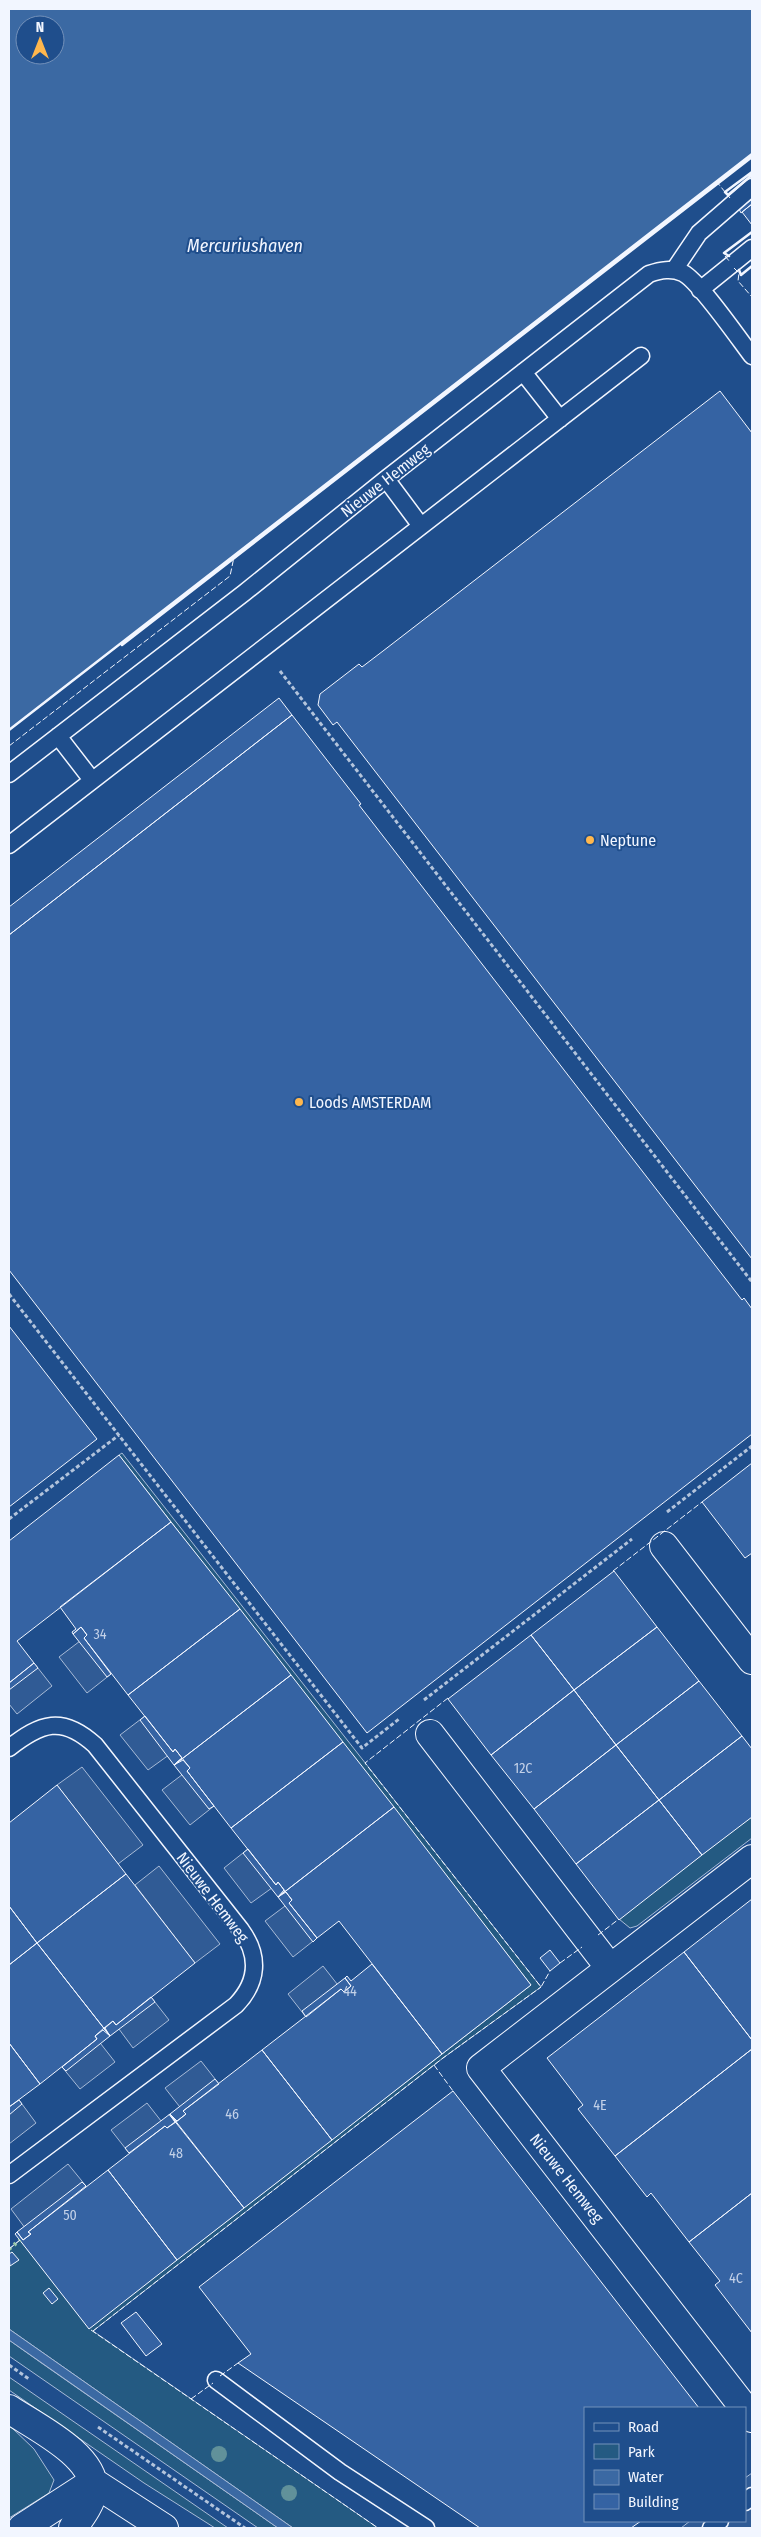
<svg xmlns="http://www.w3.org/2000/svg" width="761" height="2537" viewBox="0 0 761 2537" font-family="'Fira Sans Condensed',sans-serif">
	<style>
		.green { fill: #245a82; stroke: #a8bbd7 }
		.parking { fill: #305b95; stroke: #a8bbd7 }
		.water { fill: #3b69a3; stroke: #a8bbd7; fill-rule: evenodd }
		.building { fill: #3563a3; stroke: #f2f6ff }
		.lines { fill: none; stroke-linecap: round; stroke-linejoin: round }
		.service-casing { stroke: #f2f6ff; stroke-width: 19 }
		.minor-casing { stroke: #f2f6ff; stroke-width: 30 }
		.secondary-casing { stroke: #f2f6ff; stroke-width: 30 }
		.path { stroke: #b3c4dc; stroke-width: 3; stroke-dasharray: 4 2.5; stroke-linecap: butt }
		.service { stroke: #1f4e8c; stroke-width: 16 }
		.minor { stroke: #1f4e8c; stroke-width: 28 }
		.secondary { stroke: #1f4e8c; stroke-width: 28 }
		.hedge { stroke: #97c8a6; stroke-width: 4; stroke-dasharray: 2.5 4; stroke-linecap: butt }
		.fence { stroke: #f2f6ff; stroke-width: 1; stroke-dasharray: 6 2.5; stroke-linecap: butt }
		.wall { stroke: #f2f6ff; stroke-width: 2.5 }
		.tree { fill: #61919a }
		.poi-dot { fill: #ffb74d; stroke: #1f4e8c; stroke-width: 2 }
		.labels { text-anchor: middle; stroke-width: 4; stroke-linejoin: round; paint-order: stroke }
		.number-label { font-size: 14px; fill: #c3d1e8 }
		.street-label { font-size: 16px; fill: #f2f6ff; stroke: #1f4e8c }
		.poi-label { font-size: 16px; fill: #f2f6ff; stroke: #1f4e8c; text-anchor: start }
		.water-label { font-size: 18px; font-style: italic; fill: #f2f6ff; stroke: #1f4e8c }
	</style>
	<rect width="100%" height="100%" fill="#1f4e8c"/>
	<path class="green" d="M122 1453 541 1987 443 2058 93 2331 378 2528H293L9 2329V2249L20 2240 89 2328 531 1985 119 1455Z
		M752 1816V1838L637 1926 630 1928 619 1919Z
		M9 2340 40 2362 278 2528H258L9 2356Z
		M9 2377 228 2528H215L144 2483 9 2390Z
		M9 2425 34 2449 54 2480 49 2493 9 2518Z"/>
	<path class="parking" d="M84 1638 111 1674 87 1693 59 1657Z
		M34 1663 52 1686 17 1714 9 1704V1683Z
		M145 1716 173 1752 148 1770 120 1735Z
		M82 1767 143 1845 118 1864 57 1785Z
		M187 1771 214 1806 190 1825 162 1790Z
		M248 1849 276 1885 251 1903 224 1868Z
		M159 1866 220 1944 195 1963 135 1885Z
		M289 1903 317 1938 293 1957 265 1921Z
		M323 1966 341 1989 306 2017 288 1994Z
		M151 1997 169 2020 133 2048 116 2025Z
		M97 2039 115 2062 80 2089 62 2067Z
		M201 2061 219 2084 183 2111 165 2088Z
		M19 2100 36 2123 9 2144V2107Z
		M147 2103 165 2126 129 2153 111 2130Z
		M68 2164 86 2186 28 2232 11 2209Z
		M752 2473V2528H681L690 2521H745V2478Z"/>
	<path class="water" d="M9 9H752V154L9 730ZM25 25H55V55H25Z
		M9 2329 293 2528H278L9 2340Z"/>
	<path class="building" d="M752 199V204L741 213 739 209Z
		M752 204V225L742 212Z
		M720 391 752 433V1259L337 722 333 725 318 705 320 694 359 664 362 667 383 651Z
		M279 698 292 715 9 935V907Z
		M292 715 361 804 359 805 742 1300 744 1298 752 1309V1434L367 1733 9 1270V935Z
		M9 1326 97 1439 9 1507Z
		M119 1455 171 1522 17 1641 34 1663 9 1683V1541Z
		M752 1463V1553L745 1558 702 1502Z
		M171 1522 240 1609 128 1695 84 1638 87 1635 81 1627 73 1634 72 1632 76 1629 60 1607Z
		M614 1571 657 1627 574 1690 531 1635Z
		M240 1609 291 1675 174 1765 182 1758 175 1749 173 1752 128 1695Z
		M81 1627 87 1635 84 1638 111 1674 107 1677 73 1634Z
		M657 1627 699 1681 616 1745 574 1690Z
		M531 1635 574 1690 491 1755 448 1699Z
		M34 1663 38 1668 9 1690V1683Z
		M291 1675 343 1742 231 1828 187 1771 190 1768 183 1760 174 1765Z
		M699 1681 742 1736 659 1800 616 1745Z
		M574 1690 616 1745 534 1809 491 1755Z
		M145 1716 173 1752 175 1749 182 1758 174 1765 140 1720Z
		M742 1736 752 1749V1817L702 1855 659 1800Z
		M343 1742 394 1807 278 1897 284 1890 278 1882 276 1885 231 1828Z
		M616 1745 659 1800 576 1864 534 1809Z
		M182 1758 190 1768 187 1771 214 1806 209 1809 174 1765Z
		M57 1785 126 1874 37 1943 9 1906V1823Z
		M659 1800 702 1855 619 1920 576 1864Z
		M394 1807 531 1985 442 2054 339 1921 317 1938 289 1903 292 1900 286 1892 278 1897Z
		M248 1849 276 1885 278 1882 285 1891 278 1897 243 1853Z
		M126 1874 195 1963 116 2025 113 2021 105 2028 110 2036 37 1943Z
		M285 1891 292 1900 289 1903 317 1938 313 1942 278 1897Z
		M752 1899V2040L684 1952Z
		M9 1906 37 1943 9 1965Z
		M37 1943 110 2036 103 2030 95 2036 97 2039 40 2084 9 2043V1965Z
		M550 1950 560 1963 550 1971 540 1958Z
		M684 1952 752 2040V2049L615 2156 578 2109 583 2105 547 2058Z
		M372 1964 442 2054 332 2140 262 2050 341 1989 344 1992 351 1986 345 1978 347 1976 351 1981Z
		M345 1978 351 1986 344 1992 341 1989 306 2017 302 2011Z
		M151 1997 155 2002 110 2036 104 2028 113 2021 116 2025Z
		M104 2028 110 2036 66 2071 62 2067 97 2039 95 2036Z
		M9 2043 40 2084 9 2107Z
		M752 2049V2193L689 2242 651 2193 647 2197 615 2156Z
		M262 2050 332 2140 244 2208 170 2114 177 2121 186 2114 183 2111Z
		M215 2079 219 2084 183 2111 186 2114 176 2122 170 2114Z
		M453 2091 699 2408H585V2521H641L631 2528H480L238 2363 251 2354 199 2287Z
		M19 2100 22 2104 9 2115V2107Z
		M169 2114 244 2208 177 2260 108 2170 165 2126 167 2128 175 2122Z
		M170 2114 176 2122 167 2128 165 2126 129 2153 125 2148Z
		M108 2170 177 2260 89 2329 15 2234 17 2232 23 2240 31 2234 28 2232Z
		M82 2182 86 2186 28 2232 31 2234 23 2240 17 2232Z
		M752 2193V2333L715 2285 720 2281 689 2242Z
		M12 2252 19 2260 10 2266 9 2254Z
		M49 2288 58 2299 52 2304 43 2293Z
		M136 2312 162 2344 146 2356 121 2323Z"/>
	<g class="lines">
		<defs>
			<path id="service" d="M674 270 699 233 752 187
				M700 290 752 248
				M523 372 560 419
				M386 479 421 526
				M58 736 92 780
				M9 774 244 593 386 479 649 274C661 270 671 268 683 273 699 281 739 339 752 356
				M9 845 641 356
				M9 1748C41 1723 62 1715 95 1745L241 1930C260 1956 258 1982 236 2005L9 2175
				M216 2380 340 2472 426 2528
				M745 2502 752 2496
				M711 2528 720 2521"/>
			<path id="minor" d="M664 1546 752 1660
				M430 1734 610 1968
				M752 1859 481 2068 752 2418"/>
			<path id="secondary" d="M9 2409C34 2426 97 2456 93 2491 91 2504 80 2518 73 2528
				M93 2482 164 2528
				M22 2528 93 2482"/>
		</defs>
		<use href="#service" class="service-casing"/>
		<use href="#minor" class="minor-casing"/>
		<use href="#secondary" class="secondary-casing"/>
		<path class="path" d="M280 671 752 1282
			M9 1294 362 1748 399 1719
			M667 1512 752 1446
			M9 1519 119 1435
			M424 1700 632 1539
			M9 2365 29 2379
			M98 2427 245 2528"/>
		<use href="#service" class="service"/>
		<use href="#minor" class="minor"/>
		<use href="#secondary" class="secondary"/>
		<path class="hedge" d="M9 2249 20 2240"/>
		<path class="fence" d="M716 181 730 198
			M725 256 730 262
			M734 268 739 273 738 281 752 297
			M9 746 230 576 234 557 241 552
			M613 1571 702 1502
			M448 1698 365 1763 541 1987 550 1971
			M598 1935 619 1919
			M560 1963 582 1947
			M434 2065 453 2091
			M9 2249 20 2240
			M91 2330 378 2528
			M93 2331 443 2058 541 1987
			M220 2376 238 2363
			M191 2399 213 2383"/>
		<path class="wall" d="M752 172 725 192 728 195 752 175
			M729 256 724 253 752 232
			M739 270 741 275 752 266
			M122 645 752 157
			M9 730 752 154"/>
	</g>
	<g class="tree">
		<circle cx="219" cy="2454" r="8"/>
		<circle cx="289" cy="2493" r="8"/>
	</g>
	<g class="poi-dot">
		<circle cx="590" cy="840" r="5"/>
		<circle cx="299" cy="1102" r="5"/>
	</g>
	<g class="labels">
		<g class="number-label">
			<text x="100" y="1639">34</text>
			<text x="523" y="1773">12C</text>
			<text x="350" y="1996">44</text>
			<text x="600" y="2110">4E</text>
			<text x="232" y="2119">46</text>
			<text x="176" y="2158">48</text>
			<text x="70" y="2220">50</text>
			<text x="736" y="2283">4C</text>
		</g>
		<g class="street-label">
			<text transform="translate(385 480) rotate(-38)" y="6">Nieuwe Hemweg</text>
			<text transform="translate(213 1897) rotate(53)" y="6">Nieuwe Hemweg</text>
			<text transform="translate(567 2178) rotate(52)" y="6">Nieuwe Hemweg</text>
		</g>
		<g class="poi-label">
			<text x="600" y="846">Neptune</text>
			<text x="309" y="1108">Loods AMSTERDAM</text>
		</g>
		<g class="water-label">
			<text x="245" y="252">Mercuriushaven</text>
		</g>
	</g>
	<rect width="761" height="2537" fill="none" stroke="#f2f6ff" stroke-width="20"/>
	<rect x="584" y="2407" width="162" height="115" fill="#1f4e8c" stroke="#7391ba"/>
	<rect x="594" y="2423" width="25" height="8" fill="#1f4e8c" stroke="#7391ba"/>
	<text x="628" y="2432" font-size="15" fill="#f2f6ff">Road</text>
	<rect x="594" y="2444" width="25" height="15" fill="#245a82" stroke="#7391ba"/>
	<text x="628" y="2457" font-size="15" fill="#f2f6ff">Park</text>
	<rect x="594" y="2470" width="25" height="15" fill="#3b69a3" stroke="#7391ba"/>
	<text x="628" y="2482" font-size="15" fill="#f2f6ff">Water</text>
	<rect x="594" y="2494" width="25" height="15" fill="#3563a3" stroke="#7391ba"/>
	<text x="628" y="2507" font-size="15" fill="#f2f6ff">Building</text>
	<g transform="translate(40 40)"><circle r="24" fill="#1f4e8c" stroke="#7391ba"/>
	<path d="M0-4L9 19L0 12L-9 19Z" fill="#ffb74d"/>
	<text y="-8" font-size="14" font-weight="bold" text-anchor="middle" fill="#f2f6ff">N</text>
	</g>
</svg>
